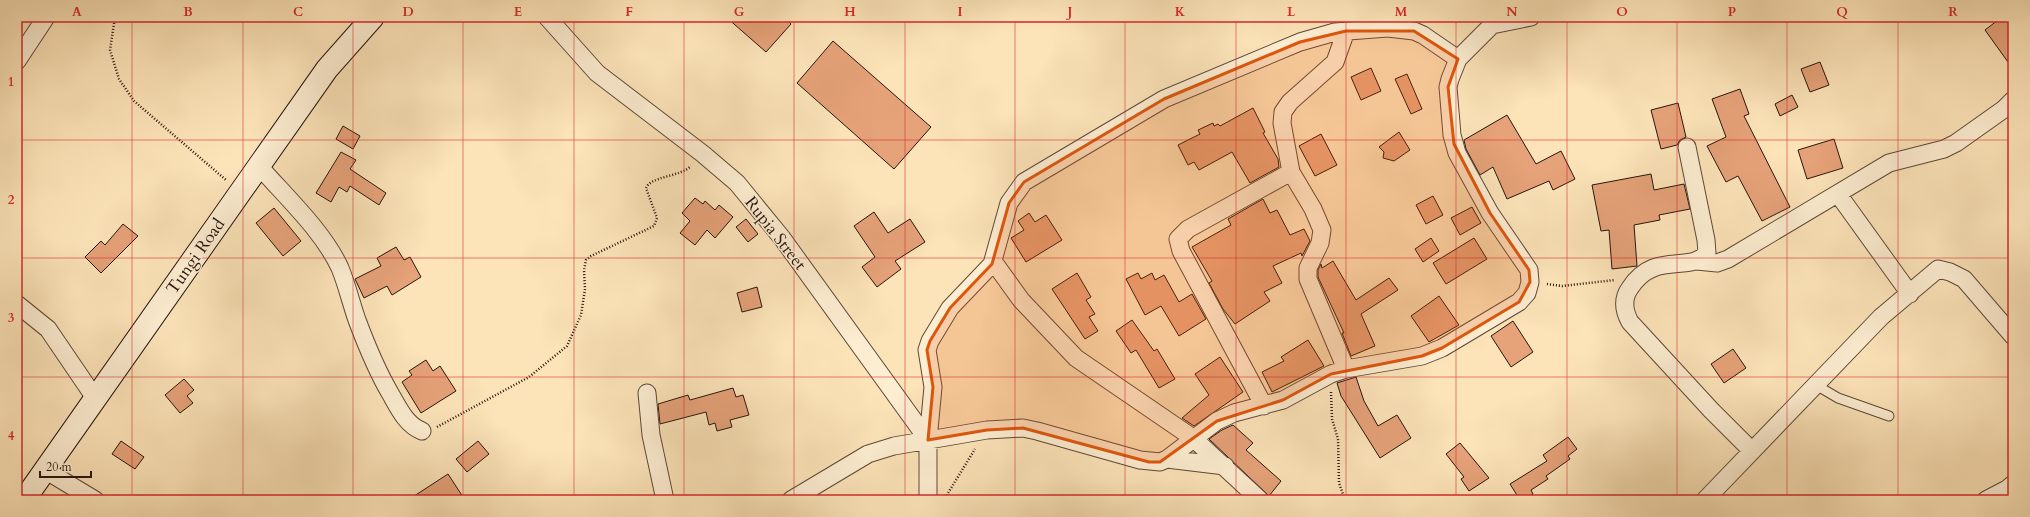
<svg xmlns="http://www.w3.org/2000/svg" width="2030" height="517" viewBox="0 0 2030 517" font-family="Cardo,serif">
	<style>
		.building { fill: #e6a279; stroke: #28140c }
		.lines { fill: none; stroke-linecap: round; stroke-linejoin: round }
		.service-casing { stroke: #5d4837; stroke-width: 11 }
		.minor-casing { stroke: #5d4837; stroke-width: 19 }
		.secondary-casing { stroke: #28140c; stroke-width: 24 }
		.path { stroke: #28140c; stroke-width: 2.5; stroke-dasharray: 1 2; stroke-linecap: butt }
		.service { stroke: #fdedd1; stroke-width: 9 }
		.minor { stroke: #fdedd1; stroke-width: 17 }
		.secondary { stroke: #fdedd1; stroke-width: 22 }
		.marked { fill: #de560c; fill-opacity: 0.2; stroke: #de560c; stroke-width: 3; stroke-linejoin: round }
		.grid { fill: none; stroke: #d62828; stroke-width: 1; stroke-opacity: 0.55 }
		.labels { text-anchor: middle; stroke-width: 3; stroke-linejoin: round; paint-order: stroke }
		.street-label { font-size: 17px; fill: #28140c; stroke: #fdedd1 }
		.neatline { fill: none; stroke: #d62828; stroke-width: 1.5 }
		.grid-label { font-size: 13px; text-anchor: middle; font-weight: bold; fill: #d62828 }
	</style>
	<rect width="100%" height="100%" fill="#fce3b8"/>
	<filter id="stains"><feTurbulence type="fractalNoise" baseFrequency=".005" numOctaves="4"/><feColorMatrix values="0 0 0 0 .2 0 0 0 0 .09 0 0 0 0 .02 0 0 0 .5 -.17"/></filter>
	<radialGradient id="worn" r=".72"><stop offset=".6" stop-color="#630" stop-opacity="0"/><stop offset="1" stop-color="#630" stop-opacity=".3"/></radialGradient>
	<path class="building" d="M726 17H784L791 24 766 52Z
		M2002 17H2013V69L1985 30Z
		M833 41 931 127 894 169 797 83Z
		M1820 62 1829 85 1810 92 1801 69Z
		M1371 68 1381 91 1361 100 1351 77Z
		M1407 74 1422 109 1411 114 1395 79Z
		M1740 89 1749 114 1744 116 1790 207 1762 221 1738 176 1726 182 1707 146 1726 137 1712 99Z
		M1792 95 1798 107 1780 116 1775 104Z
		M1678 103 1686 137 1680 140 1677 145 1661 149 1651 110Z
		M1253 108 1265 132 1263 133 1278 159 1279 167 1250 183 1232 152 1199 170 1194 162 1188 165 1178 145 1200 134 1198 130 1213 123 1214 126 1218 124 1220 126Z
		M1507 115 1536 164 1561 151 1575 179 1553 190 1549 181 1507 199 1493 167 1480 175 1466 149 1464 140Z
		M343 126 360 136 353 149 336 139Z
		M1399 132 1410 150 1394 161 1383 158 1384 152 1379 147Z
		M1321 134 1337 165 1315 176 1299 146Z
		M1834 139 1843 168 1807 179 1798 150Z
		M341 152 356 160 350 169 386 193 379 205 350 186 347 192 339 187 331 202 316 193Z
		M1651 174 1654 190 1684 184 1690 209 1659 215 1660 220 1634 225 1637 266 1612 269 1609 230 1601 231 1592 185Z
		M1433 196 1443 215 1426 224 1416 205Z
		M695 198 703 204 705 201 715 210 719 205 733 217 715 238 707 230 695 245 680 233 690 221 682 213Z
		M1263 199 1270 213 1277 210 1290 235 1304 229 1310 241 1302 256 1301 253 1273 266 1282 283 1264 292 1270 301 1235 324 1223 309 1209 283 1212 281 1192 247 1231 225 1228 219Z
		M1472 207 1481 223 1460 235 1451 218Z
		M274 208 301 241 283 256 256 223Z
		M874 212 888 233 910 219 925 242 895 261 901 269 877 287 862 267 875 257 854 226Z
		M1029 213 1035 222 1046 215 1062 240 1026 262 1011 238 1024 230 1018 221Z
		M746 219 758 234 748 242 736 227Z
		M123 224 138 236 101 273 85 257 101 241 105 245Z
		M1431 238 1439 251 1423 262 1415 249Z
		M1474 238 1487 259 1446 284 1433 263Z
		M396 247 404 260 410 257 421 277 392 295 387 286 364 298 355 279 381 266 377 258Z
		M1333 261 1356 300 1389 278 1398 290 1361 314 1375 346 1351 356 1342 333H1344L1318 277V270L1321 264 1322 268Z
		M1077 273 1091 297 1086 300 1095 314 1089 317 1098 331 1085 339 1052 289Z
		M1138 273 1141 279 1152 273 1155 280 1164 275 1179 302 1192 294 1206 319 1179 336 1161 306 1145 315 1126 279Z
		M757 287 762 307 742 312 737 293Z
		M1439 296 1459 325 1429 342 1411 316Z
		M1132 320 1154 351 1157 349 1175 379 1159 388 1136 350 1131 353 1116 331Z
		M1513 321 1533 352 1511 367 1491 336Z
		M1308 340 1324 366 1272 392 1262 372 1284 361 1281 357Z
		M1733 349 1746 368 1724 383 1711 364Z
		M1220 357 1243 392 1194 426 1182 418 1209 395 1195 374Z
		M426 360 433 371 440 366 456 391 421 413 402 382 412 375 409 371Z
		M1356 377 1364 401 1378 426 1397 415 1411 438 1380 458 1341 396 1337 383Z
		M184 379 194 390 187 396 193 403 180 413 165 395Z
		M733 388 736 397 743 395 749 415 730 420 732 427 717 431 715 423 709 425 706 412 660 424 658 404 688 395 690 400Z
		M1233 425 1253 443 1246 450 1281 481 1269 496 1209 439 1222 430Z
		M1568 437 1577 449 1568 456 1570 459 1546 476 1548 479 1531 490 1533 494 1525 500H1520L1510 484 1547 461 1543 455Z
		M121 441 144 457 135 469 112 454Z
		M478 441 489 454 467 472 456 459Z
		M1460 443 1489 478 1469 491 1461 479 1464 477 1446 454Z
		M448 474 465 500H408Z"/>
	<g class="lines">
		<defs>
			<path id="service" d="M1816 385 1838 398 1889 416"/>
			<path id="minor" d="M547 17 597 73 703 154 737 183 782 238 928 440V500
				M1492 25 1531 17
				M17 61 46 17
				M1687 147 1706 240 1707 253C1690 274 1654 250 1630 288 1622 299 1624 311 1630 322L1711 410 1752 451
				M259 166C286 197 323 231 340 268 347 285 351 303 357 320 366 344 377 371 390 393 398 407 406 425 422 431
				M1838 194 1910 294
				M993 261 1021 300 1076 358 1193 438 1260 500
				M1697 261 1717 263 1728 259 1889 163 1944 149 1956 143 2004 109 2013 100
				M17 304 48 329 95 398
				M1346 369 1308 279V268L1320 243 1322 230 1313 209 1291 172 1282 123 1283 112 1290 102 1335 62 1346 31
				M647 393 651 435 665 500
				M1264 406 1181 251 1178 239 1188 229 1291 172
				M928 440 933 387 927 350 930 341 950 308 992 264 1009 203 1024 182 1164 99 1300 42 1335 32 1388 28 1414 31 1423 35 1458 59
				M1167 459 1225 466
				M45 470 95 500
				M791 500 868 454 894 446 987 430 1023 428 1037 431 1140 460 1160 462 1167 459 1217 421 1234 413 1283 400 1331 374 1346 369 1422 356 1442 348 1519 302 1527 293 1530 282 1529 270 1490 213 1457 153 1452 135 1448 87 1450 79 1458 59 1492 25V17
				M1705 500 1881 317 1938 269 1950 272 1964 279 2013 336
				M1986 500 2007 489 2013 484"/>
			<path id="secondary" d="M24 500 327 69 373 17"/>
		</defs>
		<use href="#service" class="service-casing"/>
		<use href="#minor" class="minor-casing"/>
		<use href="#secondary" class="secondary-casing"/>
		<path class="path" d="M115 17 110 50 119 79 134 101 226 180
			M1547 284 1562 286 1615 280
			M1331 392 1332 419 1338 439 1339 483 1345 500
			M437 427 529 377 567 346 581 315 585 289 584 270 586 260 591 256 654 226 657 218 646 188C651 176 680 177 691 166
			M945 498 975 449
			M1275 500H1284"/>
		<use href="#service" class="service"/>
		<use href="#minor" class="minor"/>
		<use href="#secondary" class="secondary"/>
	</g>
	<path class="marked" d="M1346 31H1414L1458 59 1448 87 1454 144 1490 213 1529 270 1530 282 1519 302 1442 348 1422 356 1331 374 1283 400 1217 421 1160 462H1149L1023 428 987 430 928 440 933 387 927 350 930 341 950 308 992 264 1009 203 1024 182 1164 99 1300 42Z"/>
	<path class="grid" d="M132 17V500M243 17V500M353 17V500M463 17V500M574 17V500M684 17V500M794 17V500M905 17V500M1015 17V500M1125 17V500M1236 17V500M1346 17V500M1456 17V500M1567 17V500M1677 17V500M1787 17V500M1898 17V500M17 140H2013M17 258H2013M17 377H2013"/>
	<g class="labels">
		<g class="street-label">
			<text transform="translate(776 233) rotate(52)" y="6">Rupia Street</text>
			<text transform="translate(195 256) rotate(-55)" y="6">Tungi Road</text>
		</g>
	</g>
	<rect width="2030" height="517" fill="none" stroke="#fce3b8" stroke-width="44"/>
	<path d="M40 471v6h51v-6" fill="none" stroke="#28140c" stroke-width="2"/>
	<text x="46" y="471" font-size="12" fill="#28140c" stroke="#fdedd1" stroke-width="3" paint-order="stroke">20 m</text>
	<rect x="22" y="22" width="1986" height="473" class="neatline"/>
	<g class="grid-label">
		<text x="77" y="16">A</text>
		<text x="188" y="16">B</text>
		<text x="298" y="16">C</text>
		<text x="408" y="16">D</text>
		<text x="518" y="16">E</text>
		<text x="629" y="16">F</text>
		<text x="739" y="16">G</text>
		<text x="850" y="16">H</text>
		<text x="960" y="16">I</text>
		<text x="1070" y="16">J</text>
		<text x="1180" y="16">K</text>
		<text x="1291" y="16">L</text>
		<text x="1401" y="16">M</text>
		<text x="1512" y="16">N</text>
		<text x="1622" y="16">O</text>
		<text x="1732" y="16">P</text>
		<text x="1842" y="16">Q</text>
		<text x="1953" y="16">R</text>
		<text x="11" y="86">1</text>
		<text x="11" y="204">2</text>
		<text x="11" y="322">3</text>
		<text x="11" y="440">4</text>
	</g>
	<rect width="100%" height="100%" filter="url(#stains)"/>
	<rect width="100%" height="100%" fill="url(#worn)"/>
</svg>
